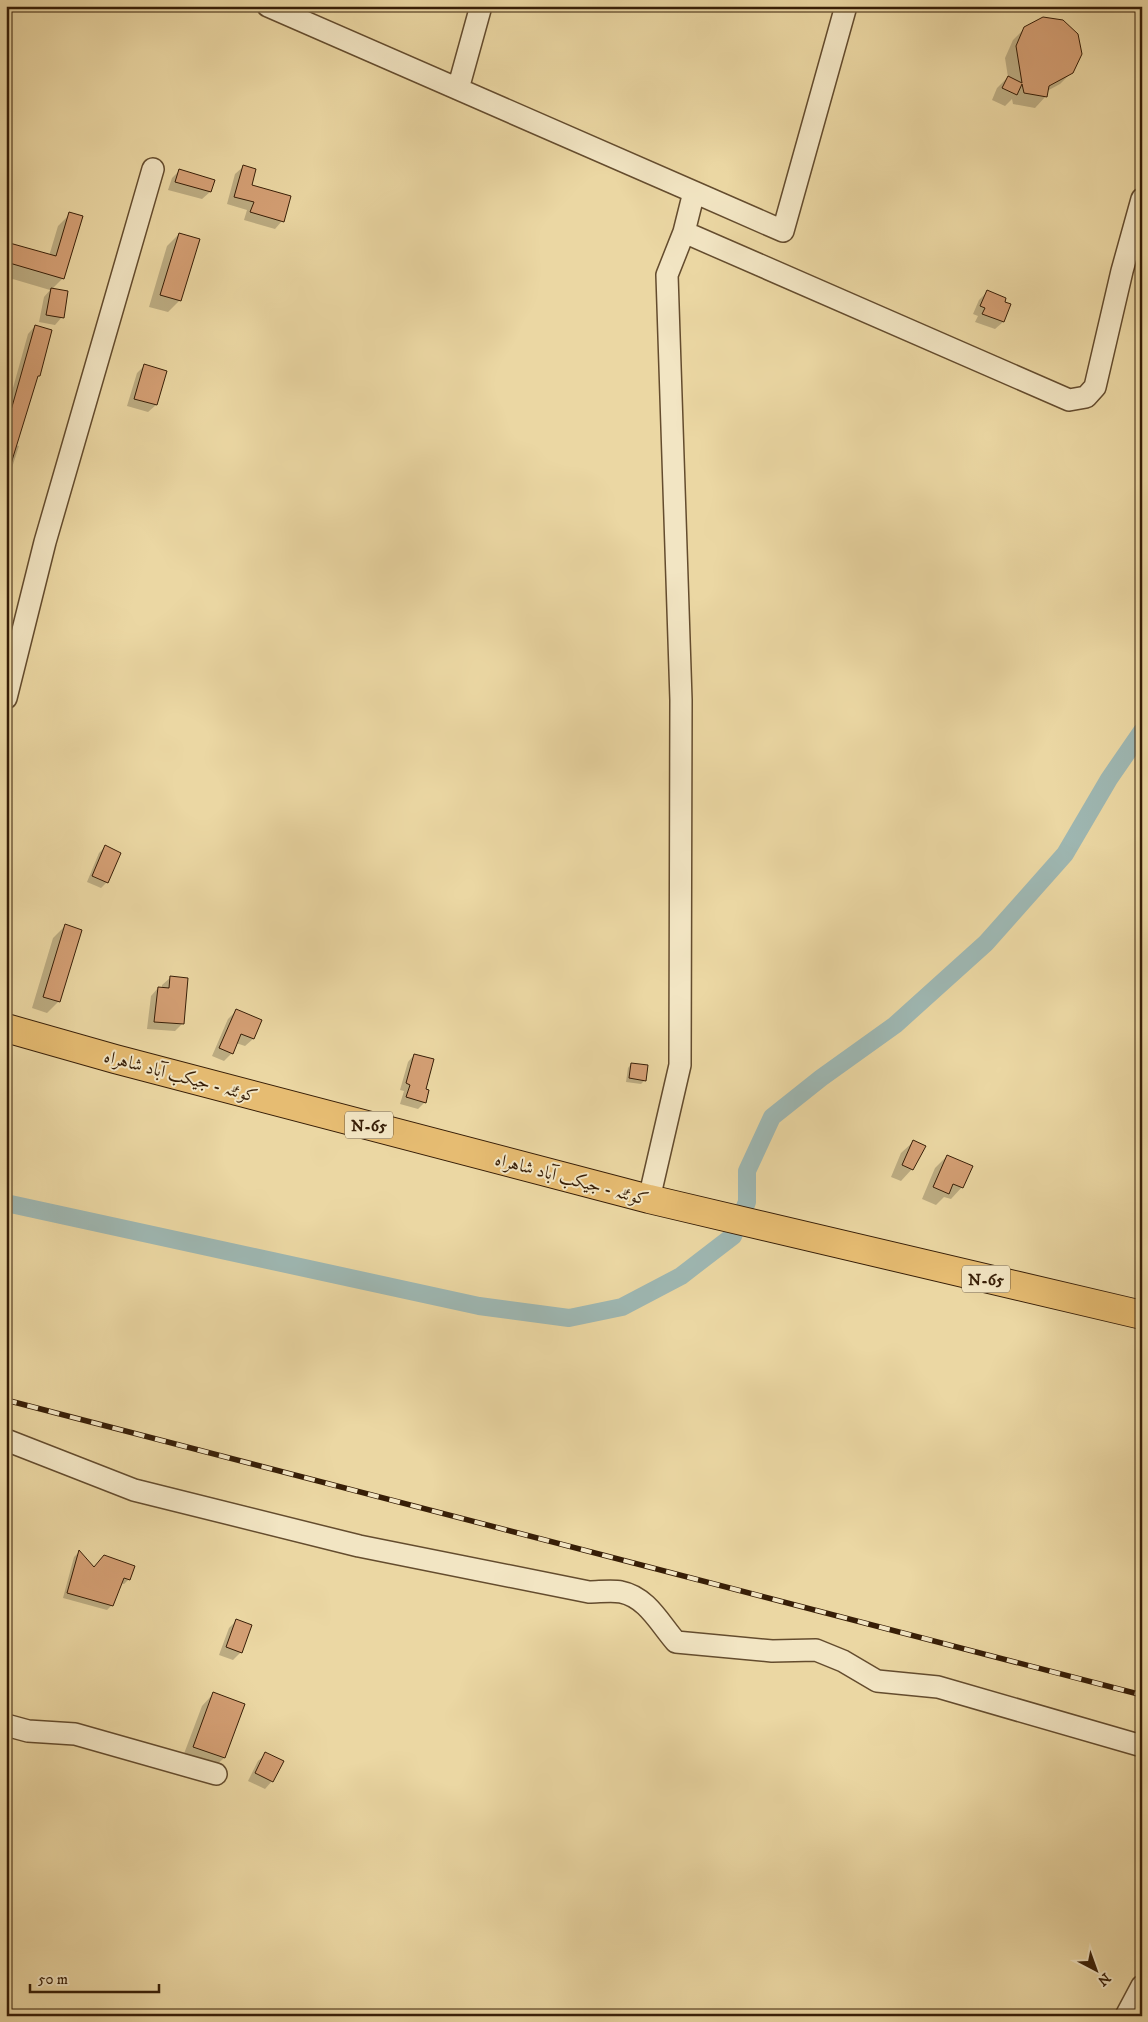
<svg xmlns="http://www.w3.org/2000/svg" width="1148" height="2022" viewBox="0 0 1148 2022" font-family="'IM FELL DW Pica',Amiri,serif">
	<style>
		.shadow { fill: #0003 }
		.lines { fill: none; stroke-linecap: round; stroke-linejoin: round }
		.canal { stroke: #9eb7b2; stroke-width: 18 }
		.building { fill: #d49f74; stroke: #371e07 }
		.minor-casing { stroke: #644c2e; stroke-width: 24 }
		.highway-casing { stroke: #371e07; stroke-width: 30 }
		.minor { stroke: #f2e5c3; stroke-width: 21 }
		.highway { stroke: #e6bc72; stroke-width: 28 }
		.rail-casing { stroke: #371e07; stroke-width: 5.5 }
		.rail { stroke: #f2e5c3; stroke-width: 4; stroke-dasharray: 11; stroke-linecap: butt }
		.labels { text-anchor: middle; stroke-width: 4; stroke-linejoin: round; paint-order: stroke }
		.shield { fill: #f2e5c3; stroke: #6f5a3f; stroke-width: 1 }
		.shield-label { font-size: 16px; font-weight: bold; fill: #371e07 }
		.street-label { font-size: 18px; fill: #371e07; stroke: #f2e5c3 }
	</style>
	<rect width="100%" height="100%" fill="#ebd7a3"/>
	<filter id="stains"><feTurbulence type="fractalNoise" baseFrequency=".004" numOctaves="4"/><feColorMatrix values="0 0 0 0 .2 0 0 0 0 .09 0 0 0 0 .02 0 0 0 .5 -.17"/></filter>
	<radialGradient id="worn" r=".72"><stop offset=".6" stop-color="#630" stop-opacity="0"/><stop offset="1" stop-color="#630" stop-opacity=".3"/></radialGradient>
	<path class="shadow" d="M1025 28 1072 72 1060 84 1047 91 1046 96 1035 108 1013 104 1012 99 1005 106 992 100 997 88 1008 77 1005 58 1013 40Z
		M243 167 250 185 282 221 275 229 244 220 247 210 227 204 235 174Z
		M179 171 213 181 210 192 202 199 168 190 172 178Z
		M70 214 63 278 52 289 62 317 55 325 39 322 44 297 50 290 6 277V243L49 256 58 226Z
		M179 234 180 300 168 312 149 307 167 246Z
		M987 292 1010 305 1003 322 995 329 975 322 978 316 973 314 979 300Z
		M35 326V379L15 445 19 446 6 486V413L28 334Z
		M144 366 156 405 148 412 127 406 137 373Z
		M105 847 107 882 101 888 87 882 99 853Z
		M65 926 59 1001 47 1013 32 1008 53 938Z
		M170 978 182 1024 175 1031 147 1029 151 996 158 988 162 989V985Z
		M236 1011 260 1021 253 1039 245 1046 236 1043 232 1053 224 1061 212 1056 228 1019Z
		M414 1055 424 1090 425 1102 418 1109 400 1104 404 1091 400 1090 408 1062Z
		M631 1064 645 1080 641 1084 626 1082 628 1068Z
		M913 1142 912 1169 901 1181 891 1177 901 1153Z
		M947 1156 962 1187 951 1199 944 1197 936 1205 922 1199 935 1168Z
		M79 1552 94 1568 129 1579 124 1584 120 1583 112 1605 107 1610 63 1598 74 1557Z
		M237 1620 241 1652 233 1660 219 1655 229 1628Z
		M213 1694 224 1758 212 1769 182 1759 202 1706Z
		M266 1754 272 1781 265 1789 248 1781 258 1761Z"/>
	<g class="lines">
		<path class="canal" d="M6 1203 479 1306 569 1318 622 1307 681 1276 733 1236 747 1202V1171L772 1117 821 1078 895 1025 986 943 1065 854 1109 779 1142 731"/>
	</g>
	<path class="building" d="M1043 17 1063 20 1078 34 1082 54 1073 73 1049 86 1047 97 1024 93 1022 84 1017 95 1002 88 1008 76 1022 83 1016 46 1024 27Z
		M243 165 256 169 252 185 291 196 284 222 250 212 254 202 234 197Z
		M179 169 215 180 211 192 175 182Z
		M69 212 83 216 64 279 6 262V242L56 256Z
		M179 233 200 239 181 301 160 295Z
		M51 288 68 291 64 318 46 315Z
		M987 290 1006 298 1005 302 1011 304 1004 322 982 314 985 308 980 306Z
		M35 325 52 330 40 376H38L10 467H6V428Z
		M144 364 167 371 157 405 134 399Z
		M105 845 121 853 108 883 92 876Z
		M65 924 82 930 60 1002 43 997Z
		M170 976 188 978 184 1024 154 1022 158 987 169 988Z
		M236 1009 262 1020 254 1039 241 1034 233 1054 219 1048Z
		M414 1054 434 1059 426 1089 429 1090 426 1103 406 1097 410 1085 406 1083Z
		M631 1063 648 1065 646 1081 629 1078Z
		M913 1140 926 1146 913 1170 902 1165Z
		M947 1155 973 1166 963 1188 953 1184 949 1194 933 1187Z
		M79 1550 94 1567 104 1555 135 1566 130 1580 124 1578 113 1606 67 1593Z
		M236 1619 252 1625 242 1653 226 1647Z
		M213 1692 245 1704 225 1758 193 1747Z
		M265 1752 284 1761 273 1782 255 1773Z"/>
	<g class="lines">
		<defs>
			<path id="minor" d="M268 6 694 192 684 232 667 275 681 700 680 1065 649 1199
				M458 89 481 6
				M694 192 783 231 846 6
				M684 232 1069 400 1086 397 1095 387 1122 271 1142 199
				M6 698 45 542 153 169
				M6 1440 134 1490 359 1546 589 1592C599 1592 612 1590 621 1592 647 1597 660 1624 676 1642L772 1651 816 1650 843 1661 877 1681 938 1687 1142 1746
				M6 1725 28 1731 75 1734 216 1774
				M1126 2016 1142 1986"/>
			<path id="highway" d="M6 1028 115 1059 649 1199 1142 1315"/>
		</defs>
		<use href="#minor" class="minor-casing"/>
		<use href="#highway" class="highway-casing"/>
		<use href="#minor" class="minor"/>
		<use href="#highway" class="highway"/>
		<defs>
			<path id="rail" d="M6 1400 1142 1695"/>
		</defs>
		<use href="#rail" class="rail-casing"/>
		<use href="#rail" class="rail"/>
	</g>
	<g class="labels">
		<g class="shield">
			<rect x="345" y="1111.5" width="48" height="27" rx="4"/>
			<rect x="962" y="1265.5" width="48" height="27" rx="4"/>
		</g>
		<g class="shield-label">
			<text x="369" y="1131">N-65</text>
			<text x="986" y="1285">N-65</text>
		</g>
		<g class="street-label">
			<text transform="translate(181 1076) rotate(15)" y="6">کوئٹہ - جیکب آباد شاہراہ</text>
			<text transform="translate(572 1179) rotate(15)" y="6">کوئٹہ - جیکب آباد شاہراہ</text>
		</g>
	</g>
	<rect width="1148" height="2022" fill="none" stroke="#ebd7a3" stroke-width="25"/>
	<rect x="8" y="8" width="1133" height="2007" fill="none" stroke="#371e07" stroke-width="2.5"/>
	<rect x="12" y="12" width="1123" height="1997" fill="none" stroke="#371e07"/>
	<g transform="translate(1096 1970) rotate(139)" stroke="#f2e5c3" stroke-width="4" paint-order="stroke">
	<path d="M0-4L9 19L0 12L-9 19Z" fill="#371e07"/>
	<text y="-8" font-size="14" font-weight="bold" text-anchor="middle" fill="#371e07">N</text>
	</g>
	<path d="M30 1984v8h129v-8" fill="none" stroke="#371e07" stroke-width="2.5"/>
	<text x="38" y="1984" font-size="15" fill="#371e07" stroke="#f2e5c3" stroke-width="4" paint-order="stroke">50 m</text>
	<rect width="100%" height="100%" filter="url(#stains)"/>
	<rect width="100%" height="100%" fill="url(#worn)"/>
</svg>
